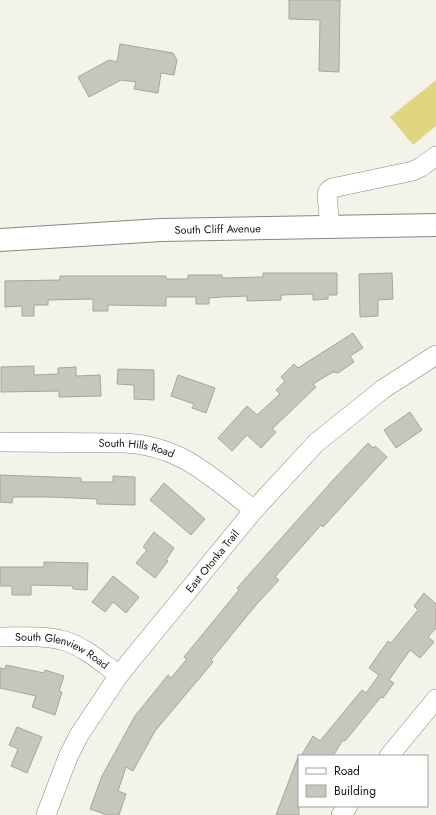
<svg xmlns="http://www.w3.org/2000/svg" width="436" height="815" viewBox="0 0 436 815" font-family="Jost,sans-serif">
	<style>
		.green { fill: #dfd67f }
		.building { fill: #c7c6bd; stroke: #a6a59d }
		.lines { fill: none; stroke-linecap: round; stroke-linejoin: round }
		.minor-casing { stroke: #88877f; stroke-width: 20 }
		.major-casing { stroke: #88877f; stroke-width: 24 }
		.minor { stroke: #fff; stroke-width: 19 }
		.major { stroke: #fff; stroke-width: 22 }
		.labels { text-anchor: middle; stroke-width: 4; stroke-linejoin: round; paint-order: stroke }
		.street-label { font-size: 11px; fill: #151512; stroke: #fff }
	</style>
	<rect width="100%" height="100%" fill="#f4f3e9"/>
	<path class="green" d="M436 80V126L413 145 390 117Z"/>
	<path class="building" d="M289 0H340L339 72 319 71 320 20 289 19Z
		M120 44 173 53 177 60 174 75 161 73 158 93 134 89 136 82 121 80 89 97 78 77 109 60 117 62Z
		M263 273H337V295H328V299L313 300V294L281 295V300L247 301V296L222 297 209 298V304H196V297H166V306L108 305V311H93V299L48 300V305H34V316H22V306L5 307V281L60 280V276H166V279H188V275H222V278L263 277Z
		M392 273 393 299 378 300V316L360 317 359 274Z
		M353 333 363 348 350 356 354 362 338 373 333 372 313 384 316 387 272 429 276 432 261 448 247 435 232 451 218 438 247 406 257 415 280 394 276 390 285 381 281 377 294 364 298 368Z
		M34 366V375L58 374V368L76 367V376L100 375 101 396 59 397V391L1 392V367Z
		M118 369 154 370V400L134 399V385L117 384Z
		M178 375 215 388 206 413 192 408 194 404 171 396Z
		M410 412 422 430 396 448 384 430Z
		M368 443 373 448 375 446 387 457 323 527 321 525 282 569 275 577 279 580 256 605 211 660 213 662 155 731 133 771 126 767 118 791 126 794 119 815H107L90 809 102 776 135 716 168 675 171 678 187 659 184 657 239 590 237 588 334 479Z
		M0 475 81 478V482H113V476L135 477V505L97 504V499L49 497H13L12 503 0 502Z
		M164 483 205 519 191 535 150 500Z
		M154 532 174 548 166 560 168 561 155 578 136 563 147 550 143 547Z
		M44 562 88 563 87 590 73 589V586L31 585V595H12V586H0V567H44Z
		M113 576 139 597 126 613 113 602 105 612 92 602Z
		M424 593 436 604V628L428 637 434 642 420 658 410 650 389 680 394 683 383 698 381 697 345 741 343 740 333 756H301L313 736 320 741 362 690 366 693 379 675 369 668 388 641 391 643 418 610 414 606Z
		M6 665 44 673 45 670 64 676 59 691 62 692 55 715 32 707 36 696 0 688V668L5 669Z
		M17 727 42 737 27 773 11 766 18 749 9 745Z
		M298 757 299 815H276Z"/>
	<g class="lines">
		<defs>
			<g id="minor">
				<path d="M330 227 327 195 328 191 332 188 413 171 421 167 436 156"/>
				<path id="s1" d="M0 442 125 443C182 446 211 477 254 510"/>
				<path id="s2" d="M0 637C21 637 44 635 65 641 85 647 102 663 119 675"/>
				<path d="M389 756 436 699"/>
				<path id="s3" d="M46 815 68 757 79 735 119 675 254 510 316 443 383 389 436 355"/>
				<path d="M341 815 348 806"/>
			</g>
			<g id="major">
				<path id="s4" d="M0 240 161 230 436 225"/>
			</g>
		</defs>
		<use href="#minor" class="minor-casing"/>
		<use href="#major" class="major-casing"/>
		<use href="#minor" class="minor"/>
		<use href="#major" class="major"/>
	</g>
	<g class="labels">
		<g class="street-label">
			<text dy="4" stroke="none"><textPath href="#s4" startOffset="218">South Cliff Avenue</textPath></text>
			<text dy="4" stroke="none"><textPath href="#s1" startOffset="137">South Hills Road</textPath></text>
			<text dy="4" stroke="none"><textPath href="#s3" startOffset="306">East Otonka Trail</textPath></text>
			<text dy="4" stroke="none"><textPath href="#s2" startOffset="65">South Glenview Road</textPath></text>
		</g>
	</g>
	<rect x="298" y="755" width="130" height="52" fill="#ffffff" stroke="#a1a1a0"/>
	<rect x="306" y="768" width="20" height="6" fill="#ffffff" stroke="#a1a1a0"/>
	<text x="334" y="775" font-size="12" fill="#151512">Road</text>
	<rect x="306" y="785" width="20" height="12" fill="#c7c6bd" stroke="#a1a1a0"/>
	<text x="334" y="795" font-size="12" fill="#151512">Building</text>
</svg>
